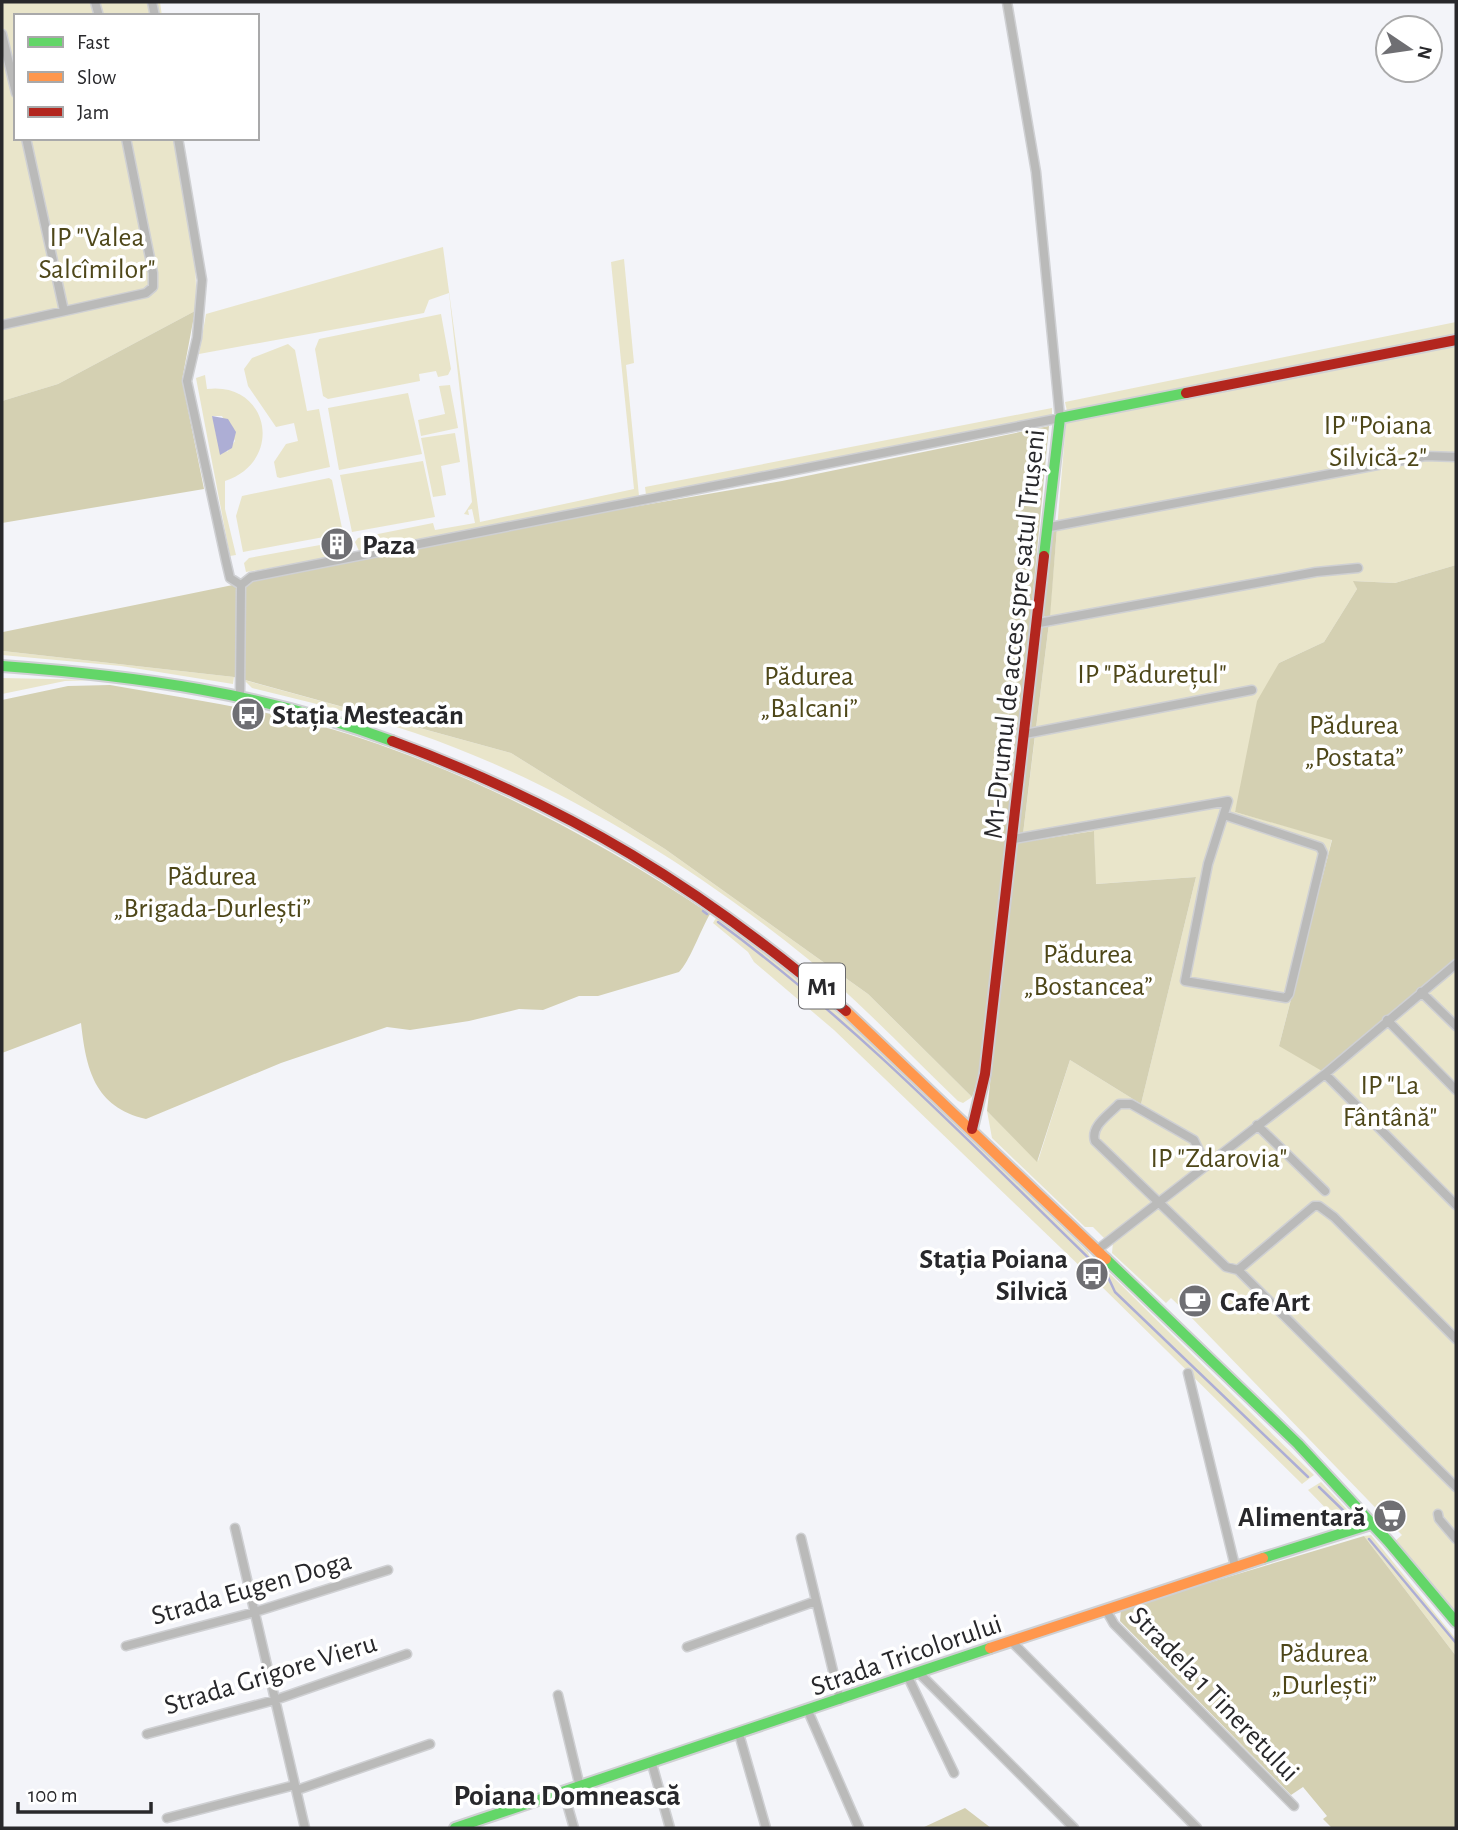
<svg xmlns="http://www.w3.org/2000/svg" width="1458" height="1830" viewBox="0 0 1458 1830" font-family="'Alegreya Sans',sans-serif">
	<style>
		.green { fill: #e9e5ca; fill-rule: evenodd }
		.forest { fill: #d4d0b2 }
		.water { fill: #adaed5 }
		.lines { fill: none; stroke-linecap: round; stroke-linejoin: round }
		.stream { stroke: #adaed5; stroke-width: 2.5 }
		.street-casing { stroke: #cfd0d3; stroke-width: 11 }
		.fast-casing { stroke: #cfd0d3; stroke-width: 14 }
		.slow-casing { stroke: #cfd0d3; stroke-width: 14 }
		.jam-casing { stroke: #cfd0d3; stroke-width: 14 }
		.street { stroke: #babab9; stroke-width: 8 }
		.fast { stroke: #63d668; stroke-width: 10 }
		.slow { stroke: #ff974d; stroke-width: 10 }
		.jam { stroke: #b3261e; stroke-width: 10 }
		.labels { text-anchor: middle; stroke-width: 7; stroke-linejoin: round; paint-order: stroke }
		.shield { fill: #fff; stroke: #68686b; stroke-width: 2 }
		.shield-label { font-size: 26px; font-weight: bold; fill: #28282b }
		.park-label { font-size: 28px; fill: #4e4719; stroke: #fff }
		.poi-label { font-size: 28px; font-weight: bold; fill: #28282b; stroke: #fff; text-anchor: start }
		.street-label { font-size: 28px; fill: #28282b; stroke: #fff }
		.neighbourhood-label { font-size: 30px; font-weight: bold; fill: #28282b; stroke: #fff }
	</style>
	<rect width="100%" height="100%" fill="#f3f4f9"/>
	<path class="green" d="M2 2H160L162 16H16V138H181L174 141C184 197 200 255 195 311L58 384 2 401Z
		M443 247 480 522 634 489 611 262 624 259 634 363 626 365 639 496 359 551 355 542 358 538 433 523 435 530 475 523 472 509 468 510 469 515 464 514 472 502 449 293 429 300 424 313 199 354 206 314Z
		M441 314 451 369 448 375 438 377 436 371 419 374 420 381 328 399 323 396 315 349 319 339Z
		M1456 322V334L1067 411 1065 402Z
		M288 344 295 350 307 411 319 409 330 467 280 478 277 477 274 462 286 444 298 441 294 423 276 427 248 386 244 369 252 358Z
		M1456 345V565L1395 583 1354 581 1357 589 1324 642 1279 663 1235 812 1332 839 1279 1046 1417 992 1456 961V1615L1394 1542 1402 1535 1397 1530 1188 1314 1171 1298 1166 1303 1112 1253 1113 1242 1108 1237 1104 1238 1093 1227H1085L992 1138 987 1111 1038 1161 1070 1060 1141 1104 1196 877 1095 884 1094 831 1022 842 1049 623 1066 423Z
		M205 375 207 389C269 381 285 461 225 481V509L236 555 230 556 196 378ZM212 416H222L235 441 227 452Z
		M450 385 458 428 421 436 418 420 445 414 439 386Z
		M408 393 422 454 339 470 328 408Z
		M1052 408V416L646 495 645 487Z
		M455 433 460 462 441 466 446 495 433 497 421 438Z
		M423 461 435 517 352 532 340 475Z
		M329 478 332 480 342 528 340 534 243 552 236 516 242 496Z
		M331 543 333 549 345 547V551L335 557 246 572 244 563 249 558Z
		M2 632 3 651 234 677 233 684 121 666 2 655Z
		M2 678 97 680 65 681 2 694Z
		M244 680 511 753 665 849 868 994 972 1097 963 1103 958 1101C909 1054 861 1003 808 959 691 864 558 782 415 733 361 715 307 701 252 688Z
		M716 918C854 1013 967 1137 1088 1252L1093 1265 1087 1273 834 1030 754 962 748 952 713 923Z
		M1100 1273 1110 1274 1314 1475 1302 1484 1094 1279Z
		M1321 1482 1353 1516 1351 1525 1344 1527 1308 1490Z
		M1371 1535 1456 1639V1656L1364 1536Z"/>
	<path class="forest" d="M195 311 182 380 204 489 2 523V401L58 384Z
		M1049 426 1026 666 980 1073 972 1097 868 994 665 849 511 753 234 677 3 651V632L507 529 782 481Z
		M1057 528 1050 617 1043 616 1052 531Z
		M1456 565V961L1322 1071 1279 1046 1332 840 1235 812 1257 701 1279 663 1324 642 1357 589 1353 581 1395 583Z
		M1049 623 1036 728 1027 729 1041 626Z
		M110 685C193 700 280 711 360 738 484 779 602 842 710 914 701 929 689 963 679 972L598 996H579L543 1010 519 1009 469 1021 410 1030 387 1027 281 1063 146 1119C94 1107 86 1068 81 1023L2 1053V700L68 686Z
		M1035 735 1023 834 1018 835 1028 737Z
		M1094 831 1096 884 1196 877 1141 1104 1070 1060 1037 1162 987 1111 1017 843Z
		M1364 1536 1456 1656V1828H1332L1323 1819 1327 1816 1303 1787 1291 1795 1120 1621 1121 1609Z
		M965 1808 991 1828H922Z"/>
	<path class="water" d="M212 416 228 419 236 432 232 448 220 455Z"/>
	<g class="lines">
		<path class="stream" d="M703 911 707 914
			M718 922C860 1026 982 1155 1108 1277L1115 1292 1308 1477
			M1319 1487 1350 1517
			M1369 1539 1456 1643"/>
		<defs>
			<path id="street" d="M95 2 99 16
				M152 2 155 16
				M2 34 16 93
				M26 138 64 311
				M178 138 202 280 197 338 187 381 226 561 230 578 241 585
				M2 325 146 293 153 287V273L126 138
				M1050 527 1425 456 1456 457
				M1039 623 1316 572 1358 568
				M240 695 241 585 251 577 1060 418 1036 172 1007 2
				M1025 734 1252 690
				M1014 839 1228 801 1208 864 1185 981 1286 998 1289 994 1323 853 1320 847 1224 815
				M1421 992 1456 1026
				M1387 1020 1456 1090
				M1325 1074 1456 1205
				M1257 1125 1325 1191
				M1205 1163 1194 1140 1131 1104H1119C1110 1114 1090 1126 1095 1141L1226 1267 1238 1270 1456 1487
				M1097 1250 1325 1074 1456 964
				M1238 1270 1314 1206H1319L1334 1217 1456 1339
				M1188 1373 1235 1566
				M1438 1514 1439 1519 1456 1539
				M235 1528 305 1828
				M801 1538 840 1700
				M1106 1610 1114 1624 1294 1806
				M1012 1642 1197 1828
				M126 1646 255 1612 388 1570
				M687 1647 816 1601
				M920 1674 1074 1828
				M908 1677 954 1773
				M558 1695 580 1787
				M808 1711 859 1828
				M147 1734 275 1700 407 1654
				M739 1734 766 1828
				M652 1764 670 1828
				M297 1790 430 1744
				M564 1793 574 1828
				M167 1818 295 1785"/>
			<path id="fast" d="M1044 556 1060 418 1186 393
				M2 666C138 676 263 693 392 741
				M1106 1259 1298 1444 1388 1541 1456 1622
				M1263 1558 1371 1524
				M455 1828 990 1648"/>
			<path id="slow" d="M846 1011 1106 1259
				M990 1648 1263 1558"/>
			<path id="jam" d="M1186 393 1456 340
				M392 741C568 806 703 889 846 1011
				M972 1129 985 1074 1044 556"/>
		</defs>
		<use href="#street" class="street-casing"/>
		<use href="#fast" class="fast-casing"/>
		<use href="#slow" class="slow-casing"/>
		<use href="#jam" class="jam-casing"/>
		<use href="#street" class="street"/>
		<use href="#fast" class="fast"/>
		<use href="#slow" class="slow"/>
		<use href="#jam" class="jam"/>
	</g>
	<defs>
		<symbol id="building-disc" viewBox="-11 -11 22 22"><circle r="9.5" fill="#6f6f73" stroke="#fff"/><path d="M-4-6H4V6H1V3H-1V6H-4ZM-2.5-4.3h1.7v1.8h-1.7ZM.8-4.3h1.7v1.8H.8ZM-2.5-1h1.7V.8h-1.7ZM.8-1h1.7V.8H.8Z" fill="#fff"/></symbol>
		<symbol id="bus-disc" viewBox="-11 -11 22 22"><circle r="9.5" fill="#6f6f73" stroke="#fff"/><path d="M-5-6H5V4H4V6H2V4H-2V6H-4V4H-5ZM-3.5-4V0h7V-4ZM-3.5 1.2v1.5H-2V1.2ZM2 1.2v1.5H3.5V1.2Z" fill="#fff"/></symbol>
		<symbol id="cafe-disc" viewBox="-11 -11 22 22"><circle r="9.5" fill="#6f6f73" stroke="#fff"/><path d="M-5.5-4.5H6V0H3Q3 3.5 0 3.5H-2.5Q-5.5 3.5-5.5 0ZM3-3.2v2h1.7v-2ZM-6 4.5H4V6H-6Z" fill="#fff"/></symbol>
		<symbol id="supermarket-disc" viewBox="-11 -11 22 22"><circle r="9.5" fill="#6f6f73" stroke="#fff"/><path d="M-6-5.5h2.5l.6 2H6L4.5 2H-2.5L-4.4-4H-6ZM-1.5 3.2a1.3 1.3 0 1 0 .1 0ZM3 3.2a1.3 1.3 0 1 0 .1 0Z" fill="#fff"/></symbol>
	</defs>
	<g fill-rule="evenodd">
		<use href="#building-disc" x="318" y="525" width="38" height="38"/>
		<use href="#bus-disc" x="229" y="695" width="38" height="38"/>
		<use href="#bus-disc" x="1073" y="1255" width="38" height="38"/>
		<use href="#cafe-disc" x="1176" y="1282" width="38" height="38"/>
		<use href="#supermarket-disc" x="1371" y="1497" width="38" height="38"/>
	</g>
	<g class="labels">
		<rect class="shield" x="799" y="963.5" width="46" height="45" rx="5"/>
		<g class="shield-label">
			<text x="822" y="995">M1</text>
		</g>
		<g class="park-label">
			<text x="97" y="246">IP "Valea<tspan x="97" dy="32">Salcîmilor"</tspan></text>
			<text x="1378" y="434">IP "Poiana<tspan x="1378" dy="32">Silvică-2"</tspan></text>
			<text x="1152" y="683">IP "Pădurețul"</text>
			<text x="809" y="685">Pădurea<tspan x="809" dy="32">„Balcani”</tspan></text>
			<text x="1354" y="734">Pădurea<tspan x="1354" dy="32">„Postata”</tspan></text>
			<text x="212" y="885">Pădurea<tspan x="212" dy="32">„Brigada-Durlești”</tspan></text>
			<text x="1088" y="963">Pădurea<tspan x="1088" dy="32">„Bostancea”</tspan></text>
			<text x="1390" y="1094">IP "La<tspan x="1390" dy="32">Fântână"</tspan></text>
			<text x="1219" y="1167">IP "Zdarovia"</text>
			<text x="1324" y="1662">Pădurea<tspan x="1324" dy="32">„Durlești”</tspan></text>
		</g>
		<g class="poi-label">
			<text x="362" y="554">Paza</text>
			<text x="272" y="724">Stația Mesteacăn</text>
			<text x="1068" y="1268" text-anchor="end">Stația Poiana<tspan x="1068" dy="32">Silvică</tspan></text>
			<text x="1220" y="1311">Cafe Art</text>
			<text x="1366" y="1526" text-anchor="end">Alimentară</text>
		</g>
		<g class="street-label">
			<text transform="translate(1013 634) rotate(-84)" y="10">M1-Drumul de acces spre satul Trușeni</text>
			<text transform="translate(251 1587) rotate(-16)" y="10">Strada Eugen Doga</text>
			<text transform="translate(906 1654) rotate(-19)" y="10">Strada Tricolorului</text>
			<text transform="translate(270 1673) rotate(-17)" y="10">Strada Grigore Vieru</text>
			<text transform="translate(1215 1693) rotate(46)" y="10">Stradela 1 Tineretului</text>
		</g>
		<g class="neighbourhood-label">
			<text x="567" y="1805">Poiana Domnească</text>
		</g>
	</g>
	<rect width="1458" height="1830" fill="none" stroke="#28282b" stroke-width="7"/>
	<rect x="14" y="14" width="245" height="126" fill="#ffffff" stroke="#a9a9aa" stroke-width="2"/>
	<rect x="28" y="37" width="35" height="10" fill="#63d668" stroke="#a9a9aa" stroke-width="2"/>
	<text x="77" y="49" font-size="21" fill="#28282b">Fast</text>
	<rect x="28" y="72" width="35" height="10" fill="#ff974d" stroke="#a9a9aa" stroke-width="2"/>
	<text x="77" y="84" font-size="21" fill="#28282b">Slow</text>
	<rect x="28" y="107" width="35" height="10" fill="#b3261e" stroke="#a9a9aa" stroke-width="2"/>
	<text x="77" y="119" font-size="21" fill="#28282b">Jam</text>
	<g transform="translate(1409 49) rotate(103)"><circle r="33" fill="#ffffff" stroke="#a9a9aa" stroke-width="2"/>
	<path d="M0-5L12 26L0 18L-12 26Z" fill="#6f6f73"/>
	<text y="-10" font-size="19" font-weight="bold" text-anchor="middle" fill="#28282b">N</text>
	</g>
	<path d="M18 1802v10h133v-10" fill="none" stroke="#28282b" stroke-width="3.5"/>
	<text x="28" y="1802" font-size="21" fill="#28282b" stroke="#ffffff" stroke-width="5" paint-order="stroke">100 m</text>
</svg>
